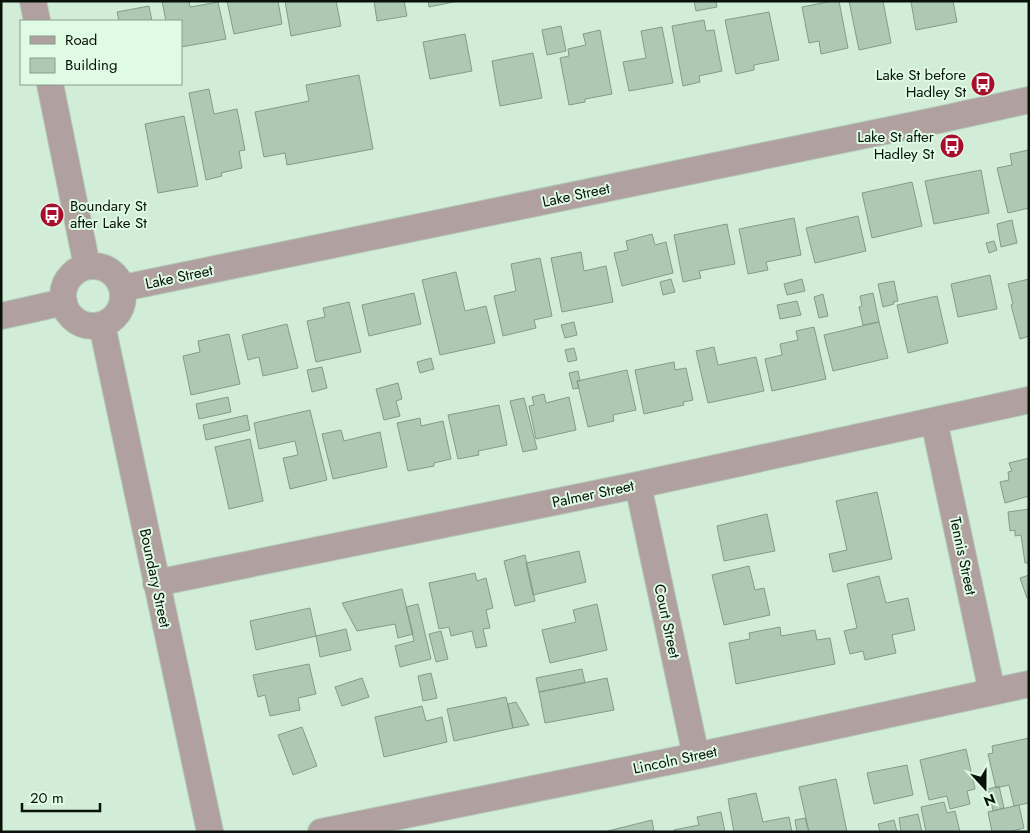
<svg xmlns="http://www.w3.org/2000/svg" width="1030" height="833" viewBox="0 0 1030 833" font-family="Jost,sans-serif">
	<style>
		.building { fill: #aec9b3; stroke: #829c87 }
		.lines { fill: none; stroke-linecap: round; stroke-linejoin: round }
		.minor-casing { stroke: #b2cab6; stroke-width: 28 }
		.minor { stroke: #b0a0a0; stroke-width: 26 }
		.labels { text-anchor: middle; stroke-width: 4; stroke-linejoin: round; paint-order: stroke }
		.poi-label { font-size: 15px; fill: #08110a; stroke: #dffbe4; text-anchor: end }
		.street-label { font-size: 15px; fill: #08110a; stroke: #dffbe4 }
	</style>
	<rect width="100%" height="100%" fill="#d2edd7"/>
	<path class="building" d="M162 1H189L190 7 218 2 226 39 181 47V21H166Z
		M227 1H278L282 24 234 34Z
		M285 1H336L341 26 291 36Z
		M374 1H404L407 16 377 21Z
		M428 1H458L429 7Z
		M694 1H716L717 7 696 11Z
		M832 1H839L848 48 821 54 819 41 809 43 802 7Z
		M849 1H883L891 43 859 50Z
		M916 1H953L957 22 916 30 911 2Z
		M149 6 152 21H119L117 12Z
		M769 12 779 60 754 65V70L736 74 725 20Z
		M704 20 706 31 714 30 722 71 699 76 700 82 683 86 672 26Z
		M561 26 566 51 547 55 542 30Z
		M662 27 673 83 629 91 623 62 646 58 641 31Z
		M600 30 612 94 585 99V102L569 105 560 58 569 56 568 49 586 45 583 34Z
		M465 34 472 71 430 79 423 42Z
		M533 53 542 98 500 106 492 61Z
		M359 75 373 149 287 165 285 153 264 157 255 112 309 101 306 85Z
		M209 89 214 114 237 109 245 150 239 151 242 168 221 173 222 176 206 180 189 93Z
		M184 116 198 186 158 193 145 124Z
		M1029 150V208L1008 213 997 168 1012 165 1010 154Z
		M981 170 989 213 934 224 925 181Z
		M912 182 922 226 872 238 862 193Z
		M858 216 866 251 815 263 806 228Z
		M794 218 801 255 766 262 768 270 748 274 739 229Z
		M1012 220 1017 243 1001 247 997 224Z
		M727 224 735 264 699 271 701 278 683 282 674 235Z
		M652 234 655 245 666 242 673 273 622 286 614 253 628 250 626 241Z
		M994 241 997 250 989 253 986 243Z
		M581 252 584 271 606 266 613 302 562 312 551 258Z
		M540 258 552 316 534 320 536 328 503 336 494 296 516 291 511 264Z
		M456 272 465 311 486 306 495 343 440 355 422 280Z
		M990 275 997 309 958 317 951 284Z
		M671 279 675 292 663 295 660 282Z
		M802 279 805 291 787 295 784 284Z
		M1029 279V336L1020 339 1011 305 1013 304 1008 284Z
		M894 281 898 301 893 302 894 304 883 307 878 284Z
		M414 293 421 324 369 336 362 305Z
		M873 293 879 322 863 325 859 307 862 306 860 296Z
		M823 294 828 316 819 318 814 297Z
		M937 296 948 343 908 353 897 305Z
		M797 301 801 315 780 319 777 305Z
		M349 302 361 352 316 362 307 321 325 317 323 308Z
		M574 322 577 335 565 338 561 325Z
		M879 322 888 358 833 371 824 335Z
		M287 324 298 368 263 376 259 357 248 360 242 335Z
		M814 327 826 379 772 391 765 359 782 355 780 344 798 340 796 331Z
		M229 334 240 384 191 395 183 356 200 352 198 341Z
		M714 347 718 365 756 357 764 391 708 403 696 351Z
		M574 348 577 360 568 362 565 350Z
		M431 358 434 369 420 373 417 362Z
		M674 362 675 370 686 368 693 400 683 402 684 405 644 414 635 370Z
		M322 367 327 388 312 392 307 370Z
		M627 370 636 410 613 415 614 421 588 427 577 381Z
		M578 371 580 381H577L579 388 573 389 569 373Z
		M398 383 402 399 396 401 400 416 384 420 376 389Z
		M544 394 546 403 569 397 576 430 536 439 529 406 534 405 532 397Z
		M228 397 231 412 199 419 196 404Z
		M524 398 537 449 523 452 510 401Z
		M499 405 507 445 478 451 479 455 458 459 448 415Z
		M310 410 327 480 290 489 283 458 298 455 295 441 259 449 254 423Z
		M247 415 250 430 206 440 203 425Z
		M420 418 421 426 443 421 451 459 434 463V466L408 471 397 423Z
		M341 430 344 441 380 432 387 467 333 479 322 434Z
		M250 439 263 501 229 509 215 447Z
		M1029 458V496L1005 503 1000 482 1009 480 1008 472 1012 471 1009 463Z
		M877 492 892 559 833 572 829 554 847 550 836 501Z
		M1029 509V563H1025L1021 535 1015 536V530L1010 531 1008 512Z
		M767 514 775 551 724 561 717 526Z
		M579 551 586 582 533 595 526 563Z
		M525 555 535 601 515 606 504 561Z
		M749 566 755 590 764 588 770 615 724 625 712 575Z
		M475 573 477 581 486 578 493 608 486 610 490 628 483 629 487 646 476 648 472 631 451 636 449 627 439 629 429 583Z
		M1029 575V597L1027 598 1020 578Z
		M879 576 886 603 908 598 915 630 892 635 896 653 865 660 863 651 850 654 844 631 857 628 847 584Z
		M402 589 413 634 398 638 395 624 357 631 342 603Z
		M418 604 431 659 400 667 395 646 414 641 406 607Z
		M597 604 607 650 550 663 542 630 576 622 573 610Z
		M310 608 316 636 256 650 250 621Z
		M780 627 781 636 815 630 817 640 830 638 835 664 736 684 729 643 750 639 749 633Z
		M346 629 351 650 320 657 316 636Z
		M441 631 448 659 436 662 429 634Z
		M309 664 316 694 298 698 300 710 270 716 265 695 258 697 253 675Z
		M582 669 585 683 539 692 536 678Z
		M431 673 437 698 423 701 418 676Z
		M362 678 369 697 342 706 335 687Z
		M607 678 614 710 545 723 539 692Z
		M506 697 513 728 454 741 447 709Z
		M516 702 529 725 513 728 508 704Z
		M422 706 426 721 442 717 447 742 384 757 375 717Z
		M302 727 317 766 293 775 278 735Z
		M1029 738V803L1014 806 1009 785 996 788 988 754 993 753 992 746Z
		M966 749 975 789 967 791 970 804 950 809 947 796 929 800 920 760Z
		M907 765 913 795 874 804 867 773Z
		M836 779 847 832H818V831L809 832 799 787Z
		M999 786 1004 808 993 811 988 789Z
		M756 793 763 822 789 817 792 832H734L728 799Z
		M944 802 947 813 955 811 960 832H926L921 807Z
		M1019 805 1024 828 1009 832H992L988 812Z
		M721 812 725 832H674V830L699 825 697 817Z
		M918 814 922 832H901L899 818Z
		M805 818 809 832H797L795 820Z
		M652 820 654 832H604Z
		M894 820 897 832H880L878 824Z"/>
	<g class="lines">
		<defs>
			<path id="minor" d="M33 1 37 21
				M50 84 87 266
				M63 296a30 30 0 1 1 60 0a30 30 0 1 1-60 0Z
				M123 288 943 119 1029 100
				M1 316 64 302
				M102 325 210 832
				M934 421 992 692
				M638 485 696 756
				M156 583 638 485 1029 400
				M321 832 696 756 1029 684"/>
		</defs>
		<use href="#minor" class="minor-casing"/>
		<use href="#minor" class="minor"/>
	</g>
	<defs>
		<symbol id="bus-disc" viewBox="-11 -11 22 22"><circle r="9.5" fill="#a70e2c" stroke="#dffbe4"/><path d="M-5-6H5V4H4V6H2V4H-2V6H-4V4H-5ZM-3.5-4V0h7V-4ZM-3.5 1.2v1.5H-2V1.2ZM2 1.2v1.5H3.5V1.2Z" fill="#fff"/></symbol>
	</defs>
	<g fill-rule="evenodd">
		<use href="#bus-disc" x="969" y="70" width="28" height="28"/>
		<use href="#bus-disc" x="938" y="132" width="28" height="28"/>
		<use href="#bus-disc" x="38" y="201" width="28" height="28"/>
	</g>
	<g class="labels">
		<g class="poi-label">
			<text x="966" y="80">Lake St before<tspan x="966" dy="17">Hadley St</tspan></text>
			<text x="934" y="142">Lake St after<tspan x="934" dy="17">Hadley St</tspan></text>
			<text x="70" y="211" text-anchor="start">Boundary St<tspan x="70" dy="17">after Lake St</tspan></text>
		</g>
		<g class="street-label">
			<text transform="translate(576 195) rotate(-12)" y="5">Lake Street</text>
			<text transform="translate(179 277) rotate(-12)" y="5">Lake Street</text>
			<text transform="translate(593 494) rotate(-12)" y="5">Palmer Street</text>
			<text transform="translate(963 556) rotate(78)" y="5">Tennis Street</text>
			<text transform="translate(155 578) rotate(78)" y="5">Boundary Street</text>
			<text transform="translate(667 621) rotate(78)" y="5">Court Street</text>
			<text transform="translate(675 760) rotate(-12)" y="5">Lincoln Street</text>
		</g>
	</g>
	<rect width="1030" height="833" fill="none" stroke="#08110a" stroke-width="5"/>
	<rect x="20" y="20" width="162" height="65" fill="#dffbe4" stroke="#899d8d"/>
	<rect x="30" y="36" width="25" height="8" fill="#b0a0a0" stroke="#899d8d"/>
	<text x="65" y="45" font-size="15" fill="#08110a">Road</text>
	<rect x="30" y="58" width="25" height="15" fill="#aec9b3" stroke="#899d8d"/>
	<text x="65" y="70" font-size="15" fill="#08110a">Building</text>
	<g transform="translate(985 788) rotate(159)" stroke="#dffbe4" stroke-width="4" paint-order="stroke">
	<path d="M0-4L9 19L0 12L-9 19Z" fill="#08110a"/>
	<text y="-8" font-size="14" font-weight="bold" text-anchor="middle" fill="#08110a">N</text>
	</g>
	<path d="M22 803v8h78v-8" fill="none" stroke="#08110a" stroke-width="2.5"/>
	<text x="30" y="803" font-size="15" fill="#08110a" stroke="#dffbe4" stroke-width="4" paint-order="stroke">20 m</text>
</svg>
